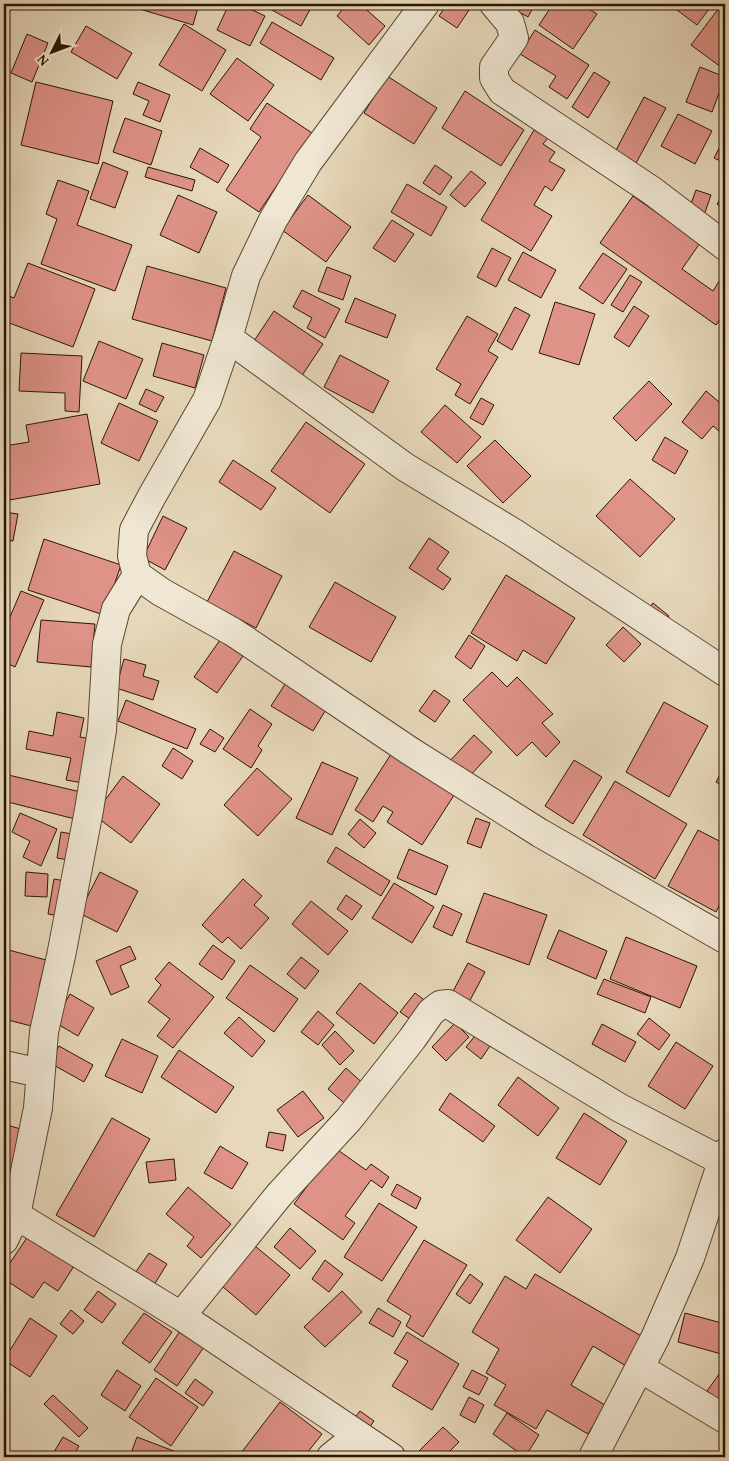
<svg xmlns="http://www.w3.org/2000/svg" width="729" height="1461" viewBox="0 0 729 1461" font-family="'Gentium Book Plus',serif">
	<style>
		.building { fill: #df9288; stroke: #2a1702 }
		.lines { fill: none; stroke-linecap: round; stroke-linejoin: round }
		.minor-casing { stroke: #594730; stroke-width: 30 }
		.minor { stroke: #efe6d3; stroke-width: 28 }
	</style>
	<rect width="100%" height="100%" fill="#e7d8bb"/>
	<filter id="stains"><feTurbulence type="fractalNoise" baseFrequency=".004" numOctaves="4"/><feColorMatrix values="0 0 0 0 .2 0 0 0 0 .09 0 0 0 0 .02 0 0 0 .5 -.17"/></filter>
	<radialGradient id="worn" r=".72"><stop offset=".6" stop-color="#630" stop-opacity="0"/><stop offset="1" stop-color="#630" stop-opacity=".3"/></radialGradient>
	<path class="building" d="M123 4H199L193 25Z
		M229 4H240L265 16 250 46 217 30Z
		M261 4H313L301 26Z
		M347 4H360L385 26 369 45 337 16Z
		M447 4H473L457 28 439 16Z
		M505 4H535L528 17Z
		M553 4H581L597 14 573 49 539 25Z
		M676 4H702L709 9 697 25 673 7Z
		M722 4H725V70L691 45Z
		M272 22 334 58 321 80 260 43Z
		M184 24 226 50 202 91 159 65Z
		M86 26 132 53 117 79 71 52Z
		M535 30 589 65 567 99 549 87 556 76 520 54Z
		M27 34 48 43 32 82 11 73Z
		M237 58 274 85 248 121 210 94Z
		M700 67 725 77 712 112 686 102Z
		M594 72 610 82 588 118 572 107Z
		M387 76 437 108 414 144 364 113Z
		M36 82 113 101 98 164 21 145Z
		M138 82 170 95 160 122 143 115 149 101 133 94Z
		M465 91 524 130 501 166 442 128Z
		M644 97 666 108 635 165 614 154Z
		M267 103 312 133 259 212 226 190 261 137 250 129Z
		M678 114 712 131 695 164 661 146Z
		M125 118 162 131 151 165 113 152Z
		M534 130 548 138 543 144 555 152 549 161 565 170 552 191 545 186 534 205 552 216 531 251 481 220Z
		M725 137V163L714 158Z
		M200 148 229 165 218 183 190 167Z
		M103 162 128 172 115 208 90 199Z
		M435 165 452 177 440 195 423 183Z
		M148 167 195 180 192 191 145 177Z
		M471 171 486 183 465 207 450 195Z
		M58 180 89 191 77 225 132 245 115 291 41 264 57 219 46 214Z
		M407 184 447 207 431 236 391 212Z
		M696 190 711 195 703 218 688 212Z
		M725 192V210L717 204Z
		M178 195 217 212 199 253 160 235Z
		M308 195 351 227 326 262 282 230Z
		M633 196 700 243 682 269 713 291 721 278 725 281V312L716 325 600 243Z
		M392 220 414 234 395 262 373 248Z
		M492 248 511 258 496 287 477 277Z
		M523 252 556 270 541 298 508 280Z
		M603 253 627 269 603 304 579 288Z
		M28 263 95 289 73 347 4 321V294L14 298Z
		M147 266 226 288 212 341 132 319Z
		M327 267 351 276 343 300 318 291Z
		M630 275 642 282 623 312 611 305Z
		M302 290 340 309 325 338 307 328 312 318 293 307Z
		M355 298 396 315 387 338 345 322Z
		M555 302 595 314 579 365 539 353Z
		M634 306 649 316 629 347 614 337Z
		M515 307 530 315 512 350 497 341Z
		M274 311 323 344 301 377 252 344Z
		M467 316 498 334 488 351 498 357 470 404 455 395 461 384 436 369Z
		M99 341 143 359 126 399 83 381Z
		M162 343 204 355 195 388 153 376Z
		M21 353 82 356 79 412 65 411V393L19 391Z
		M340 355 389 381 373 413 324 387Z
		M649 381 672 404 636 441 613 418Z
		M146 389 164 397 156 412 139 404Z
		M706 391 725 407V436L713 426 702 439 682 422Z
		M481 398 494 405 483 425 470 418Z
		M119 403 158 421 139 461 101 443Z
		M445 405 481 437 457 463 421 432Z
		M87 414 100 484 4 501V446L29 442 26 425Z
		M306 422 365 464 330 513 271 471Z
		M665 437 688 451 675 474 652 460Z
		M495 440 531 476 503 503 467 466Z
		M233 460 276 488 261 510 219 482Z
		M630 479 675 519 640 557 596 516Z
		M4 512 18 514 13 541 4 540Z
		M163 516 187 528 165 570 143 558Z
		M429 538 449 552 437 569 451 579 443 590 409 568Z
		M44 539 121 565 104 615 28 590Z
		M234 551 282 576 256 628 207 602Z
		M506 575 575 618 546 664 523 650 517 661 471 633Z
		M335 582 396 617 371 662 309 627Z
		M21 591 44 600 15 667 4 662V631Z
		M653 603 669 616 661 627 644 614Z
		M41 620 95 624 91 667 37 662Z
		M623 627 641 644 624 662 606 645Z
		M469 635 485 646 471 669 455 657Z
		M220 640 243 656 217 693 194 677Z
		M124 659 146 665 143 676 159 681 153 700 116 688Z
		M492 672 507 687 517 677 553 714 542 723 560 742 546 757 532 742 517 756 463 700Z
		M287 681 328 706 313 731 271 706Z
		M434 690 450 701 435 722 419 711Z
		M126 700 196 729 187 749 118 721Z
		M664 702 708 726 669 797 626 772Z
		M250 709 272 724 258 746 262 750 251 768 223 749Z
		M57 712 84 718 80 737 97 740 88 784 66 780 71 758 26 749 29 731 53 736Z
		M210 729 224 738 215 752 200 744Z
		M474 735 492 752 466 780 448 763Z
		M173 748 193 761 182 779 162 766Z
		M395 748 458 789 422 845 387 822 393 812 383 806 373 822 355 810Z
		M574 760 602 777 573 824 545 806Z
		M322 762 358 778 332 835 296 818Z
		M725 765V787L716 782Z
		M257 768 292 799 258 836 224 805Z
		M4 774 81 792 75 819 4 801Z
		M123 776 160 804 131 843 94 815Z
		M615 781 687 824 655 879 583 835Z
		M20 813 57 829 41 866 23 857 30 841 12 832Z
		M476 818 490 823 481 848 467 843Z
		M360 819 376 833 364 848 348 834Z
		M698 830 725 844V894L716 912 668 886Z
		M61 832 78 835 74 861 57 858Z
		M336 847 390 881 381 896 327 862Z
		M409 849 448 866 436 895 397 878Z
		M26 872 48 874 47 897 25 896Z
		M100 872 138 891 117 932 79 913Z
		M54 879 71 882 65 917 48 914Z
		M243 879 262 896 254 905 269 918 241 949 228 937 222 943 202 925Z
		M394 883 434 907 412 943 372 918Z
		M484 893 547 915 529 965 466 942Z
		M346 895 362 906 352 920 337 909Z
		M311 901 348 931 328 955 292 924Z
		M443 905 462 914 452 936 433 927Z
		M559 930 607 951 596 979 547 958Z
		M626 937 697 966 680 1008 610 979Z
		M213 945 235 961 222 980 199 964Z
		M130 946 136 959 120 966 129 987 111 995 96 961Z
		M5 949 46 960 39 986 49 988 39 1028 4 1019Z
		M301 957 319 971 305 989 287 974Z
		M169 962 214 997 173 1048 157 1036 170 1019 148 1002 161 985 155 979Z
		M468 963 485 972 468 1004 451 995Z
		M250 965 298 999 274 1032 226 998Z
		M604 979 651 997 645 1013 597 994Z
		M360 983 398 1013 374 1044 336 1013Z
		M415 993 427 1002 413 1021 400 1012Z
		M70 994 94 1008 78 1036 54 1022Z
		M318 1011 334 1025 318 1045 301 1032Z
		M239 1017 265 1041 252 1057 224 1033Z
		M649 1018 670 1035 659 1050 637 1034Z
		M455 1023 469 1037 446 1061 432 1047Z
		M602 1024 636 1042 625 1062 592 1044Z
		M335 1031 354 1051 340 1065 322 1045Z
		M478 1032 492 1043 481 1059 466 1047Z
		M122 1039 158 1056 142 1093 105 1076Z
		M676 1042 713 1066 685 1109 648 1086Z
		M59 1046 93 1065 84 1082 50 1063Z
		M179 1050 234 1087 216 1113 161 1077Z
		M346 1068 367 1087 349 1107 328 1089Z
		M518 1077 559 1108 538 1136 498 1105Z
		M303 1091 324 1118 298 1137 277 1110Z
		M450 1093 495 1126 483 1142 439 1110Z
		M584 1113 627 1141 600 1185 556 1158Z
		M112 1118 150 1139 94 1237 56 1215Z
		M4 1124 27 1131 16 1172 4 1168Z
		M269 1132 286 1135 283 1151 266 1147Z
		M220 1146 248 1163 232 1189 204 1173Z
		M335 1148 366 1170 371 1164 389 1177 382 1188 371 1180 345 1216 355 1223 343 1240 294 1204Z
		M174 1159 176 1180 149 1183 146 1162Z
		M397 1184 421 1198 416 1209 391 1195Z
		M188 1187 231 1224 201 1258 187 1246 194 1237 166 1214Z
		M548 1197 592 1229 560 1273 516 1240Z
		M379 1203 417 1227 382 1281 344 1257Z
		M290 1228 316 1251 300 1269 274 1247Z
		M28 1236 74 1266 58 1291 44 1282 33 1298 4 1279V1272Z
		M424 1240 467 1265 423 1337 406 1326 411 1316 387 1301Z
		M249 1241 290 1275 256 1315 216 1281Z
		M149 1253 167 1264 154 1285 135 1273Z
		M325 1260 343 1274 329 1292 312 1279Z
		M470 1274 483 1284 470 1304 456 1294Z
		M535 1274 643 1337 626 1366 593 1346 571 1385 605 1405 588 1434 547 1410 536 1429 494 1405 506 1385 486 1373 499 1349 472 1332 505 1276 526 1289Z
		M98 1291 116 1304 102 1323 84 1310Z
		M342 1291 362 1312 325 1347 304 1327Z
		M378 1308 401 1322 393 1337 369 1323Z
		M71 1310 84 1321 73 1334 60 1324Z
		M144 1313 172 1332 150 1363 122 1343Z
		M685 1313 725 1324V1355L678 1342Z
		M30 1318 57 1336 30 1377 4 1360Z
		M180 1331 204 1347 177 1386 154 1370Z
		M407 1332 459 1364 432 1410 392 1386 408 1361 394 1353Z
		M725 1366V1404L707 1391Z
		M117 1370 141 1386 125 1411 101 1395Z
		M472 1370 488 1378 479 1395 463 1387Z
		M156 1378 198 1407 171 1446 129 1417Z
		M195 1379 213 1392 203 1406 185 1393Z
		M53 1395 88 1428 79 1437 44 1404Z
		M469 1397 484 1405 475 1423 460 1415Z
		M280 1402 322 1434 304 1457H238Z
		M360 1411 374 1421 364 1435 350 1424Z
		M507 1413 539 1435 525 1457 493 1434Z
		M443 1427 459 1442 444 1457H421L417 1453Z
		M63 1437 79 1446 73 1457H51Z
		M137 1437 179 1453 177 1457H134L130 1456Z"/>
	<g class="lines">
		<defs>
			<path id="minor" d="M425 4 308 162 273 220 246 276 228 338 207 400 152 496 134 530 132 556 137 575 161 592 233 632 410 751 540 833 725 939
				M494 4 510 23 514 38 494 67V78L502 91 651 190 725 246
				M228 338 405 467 514 533 725 672
				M4 1065 40 1073
				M16 1215 181 1316 391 1457
				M4 1240 16 1215 38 1108 44 1032 61 956 89 810 102 730 107 644 116 609 137 575
				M181 1316 279 1195 349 1119 412 1039 431 1012 440 1005 448 1004 620 1108 722 1161
				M640 1368 725 1419
				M331 1457 358 1435
				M593 1457 655 1338 690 1258 725 1153"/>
		</defs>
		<use href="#minor" class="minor-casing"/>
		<use href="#minor" class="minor"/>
	</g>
	<rect width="729" height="1461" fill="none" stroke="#e7d8bb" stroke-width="20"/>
	<rect x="5" y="5" width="719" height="1451" fill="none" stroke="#2a1702" stroke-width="2.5"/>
	<rect x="10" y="10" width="709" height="1441" fill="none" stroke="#2a1702"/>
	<g transform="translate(52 52) rotate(228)" stroke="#efe6d3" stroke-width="4" paint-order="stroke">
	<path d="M0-4L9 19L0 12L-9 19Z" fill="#2a1702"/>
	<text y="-8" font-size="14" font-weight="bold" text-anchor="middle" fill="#2a1702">N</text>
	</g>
	<rect width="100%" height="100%" filter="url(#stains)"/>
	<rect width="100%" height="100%" fill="url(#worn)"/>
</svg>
